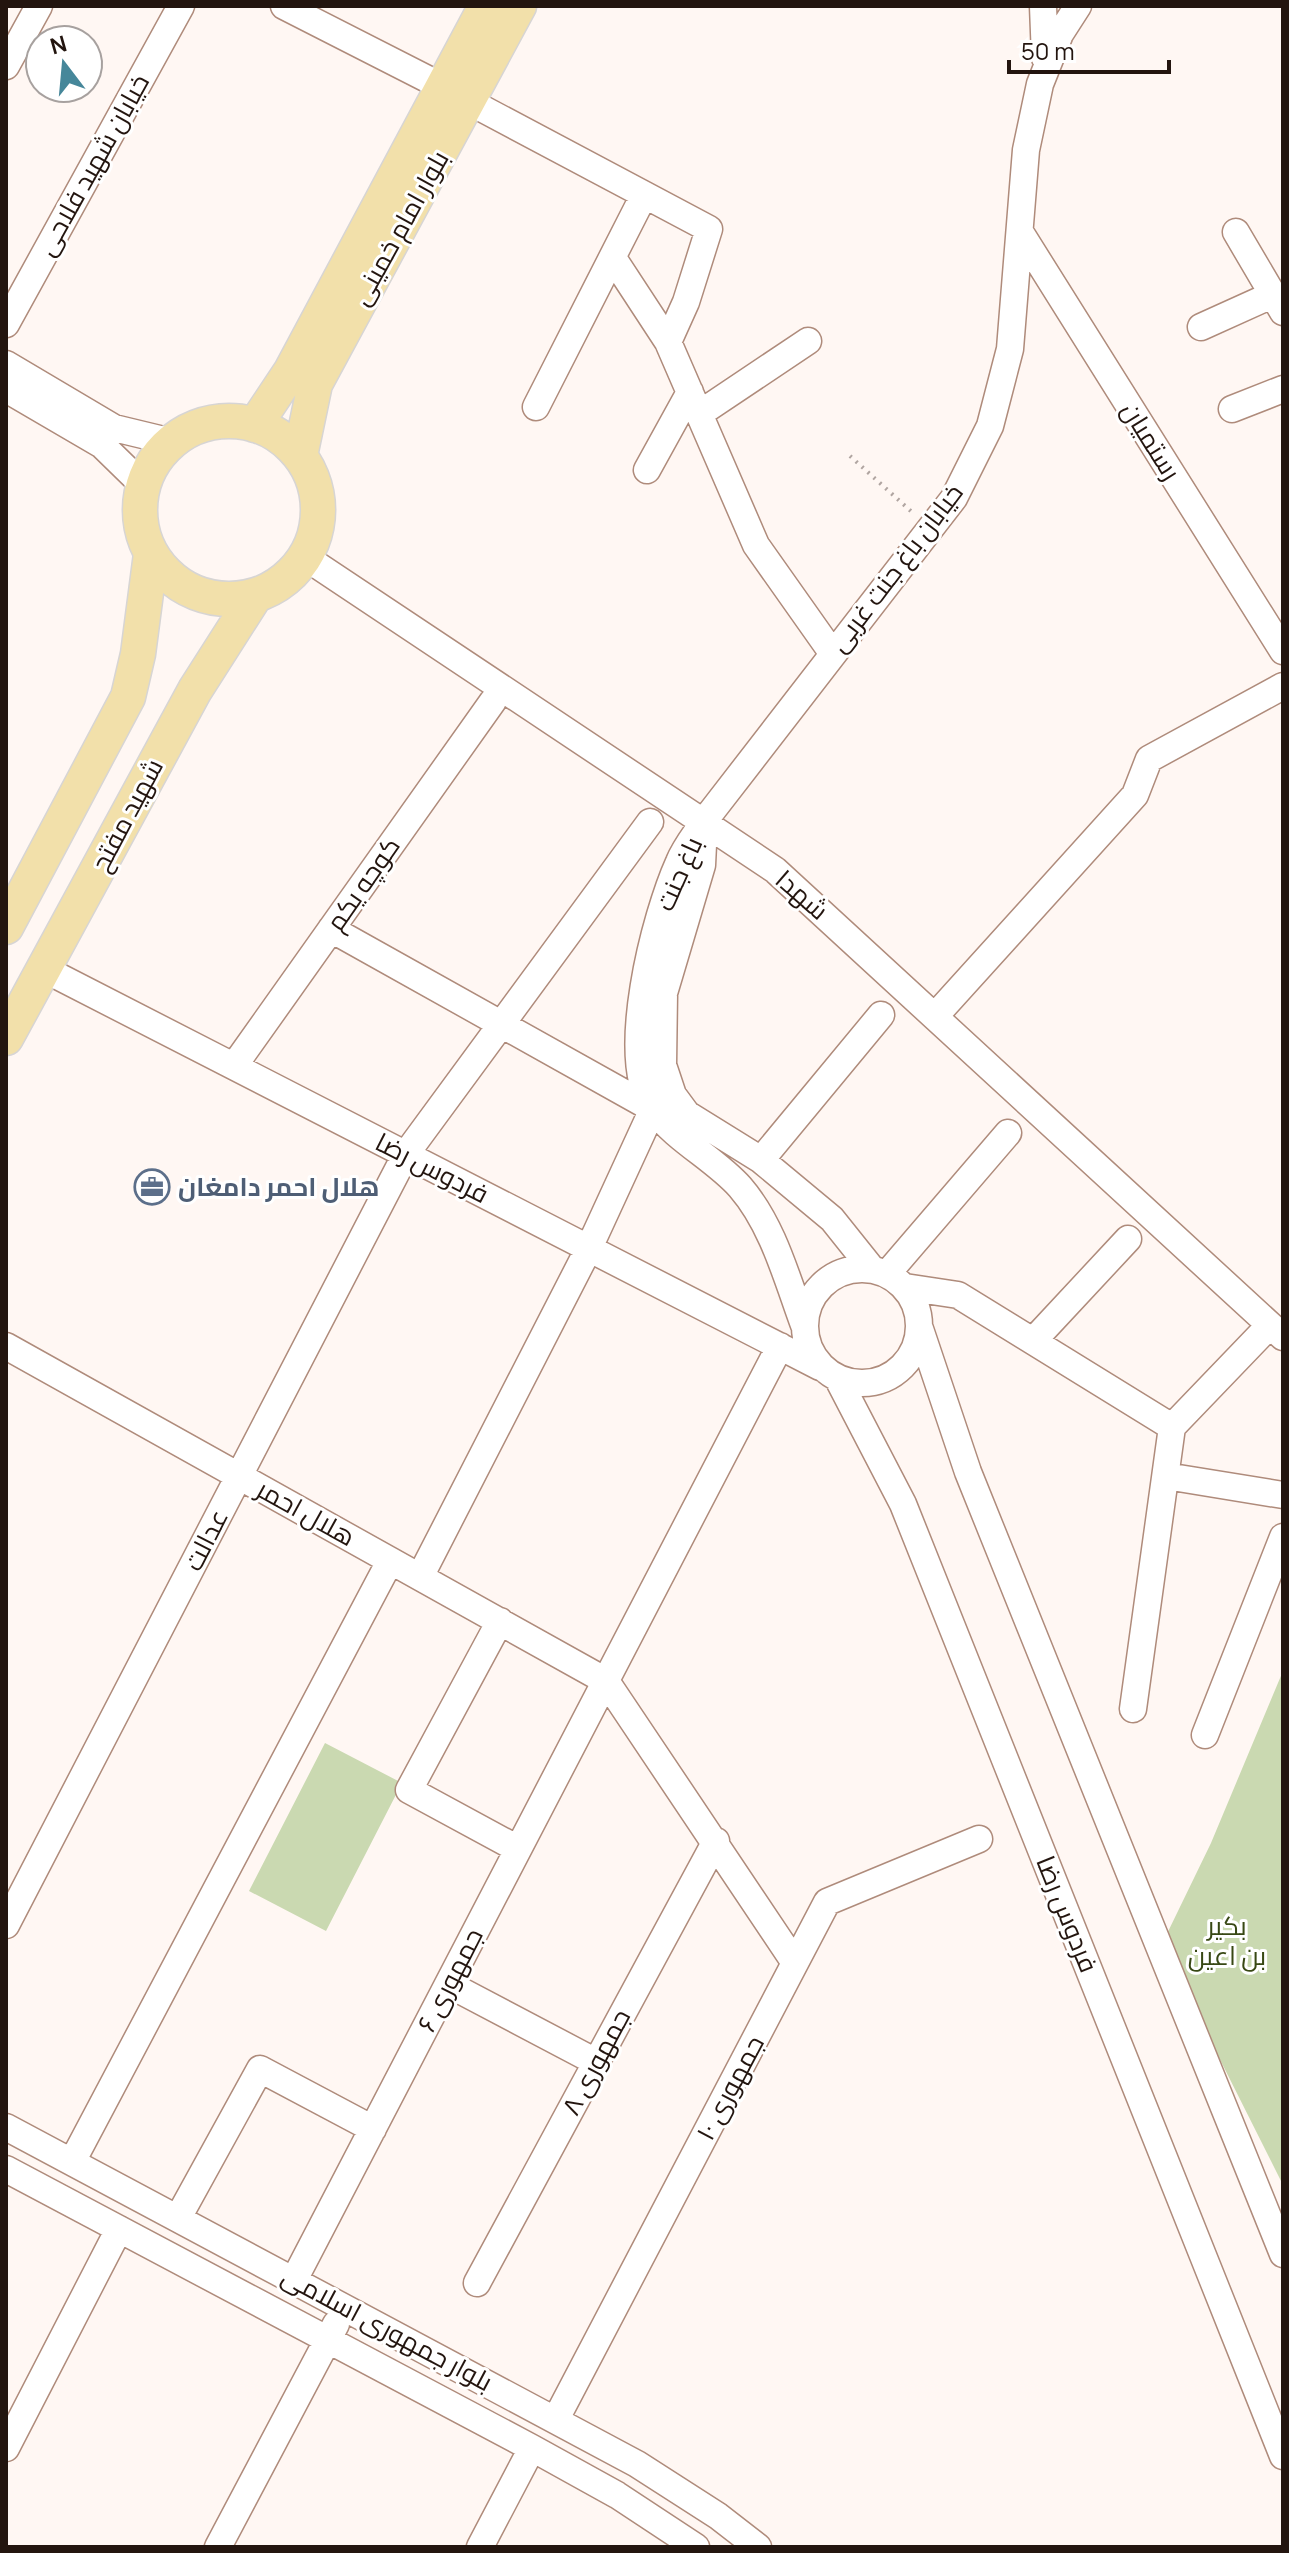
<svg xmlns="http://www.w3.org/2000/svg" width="1289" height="2553" viewBox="0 0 1289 2553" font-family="Manrope,Cairo,sans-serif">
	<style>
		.green { fill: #cad9b1 }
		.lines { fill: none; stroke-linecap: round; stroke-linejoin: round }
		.minor-casing { stroke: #af8b7b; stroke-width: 29 }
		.major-casing { stroke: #d7d5d4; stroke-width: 37 }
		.path { stroke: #b0a5a1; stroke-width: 4; stroke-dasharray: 2 6; stroke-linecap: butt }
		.minor { stroke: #fff; stroke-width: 26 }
		.major { stroke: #f2e0aa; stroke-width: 34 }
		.labels { text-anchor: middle; stroke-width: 6; stroke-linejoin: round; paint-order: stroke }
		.street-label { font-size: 26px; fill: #23150f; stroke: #fff }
		.service-label { font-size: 26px; font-weight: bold; fill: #4e5e75; stroke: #fff; text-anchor: start }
		.park-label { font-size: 26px; fill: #384814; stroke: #fff }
	</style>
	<rect width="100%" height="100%" fill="#fff7f3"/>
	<path class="green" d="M1283 1671V2185L1162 1944 1211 1843Z
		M325 1743 402 1783 326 1931 249 1891Z"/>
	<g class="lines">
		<defs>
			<path id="minor" d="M284 6 443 87
				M1043 6 1045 58
				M6 66 39 6
				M468 101 709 229 686 302 668 342
				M1020 232 1283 651
				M1236 232 1283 312
				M613 258 668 342 756 545 833 654
				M6 324 181 6
				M1201 327 1274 294
				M6 364 114 428 172 442
				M6 389 102 445 143 485
				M536 407 644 195
				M1232 409 1283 389
				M699 414 808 341
				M647 470 690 392
				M305 557 775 870 1283 1337
				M704 824 702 865 664 993 663 1065 673 1095 687 1114 761 1160 832 1219 872 1269
				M331 929 653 1109 589 1248 420 1577
				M44 969 820 1367
				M936 1015 1135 795 1149 759 1283 686
				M234 1066 493 701
				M761 1160 881 1015
				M805 1326a57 57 0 1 1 114 0a57 57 0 1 1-114 0Z
				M887 1274 1008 1133
				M905 1287 958 1295 1172 1427
				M804 1325C787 1279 773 1225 740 1187 715 1159 676 1140 654 1110 617 1059 655 915 679 862 685 847 696 834 705 820L954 498 990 426 1010 349 1026 150 1040 84 1060 34 1078 6
				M920 1329 968 1472 1283 2254
				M1033 1341 1128 1239
				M6 1346 606 1681 795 1963
				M838 1379 903 1504 1283 2456
				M1166 1476 1283 1495
				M500 1621 409 1790 518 1849
				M1133 1709 1172 1427 1270 1325
				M1205 1735 1283 1537
				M6 1925 406 1154 650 822
				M448 1984 596 2062
				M6 2127 637 2464 718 2516 758 2547
				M72 2162 390 1561
				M6 2169 532 2448 617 2495 696 2547
				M178 2218 260 2069 373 2129
				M294 2280 780 1346
				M477 2283 716 1841
				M556 2419 827 1902 979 1839
				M6 2448 119 2229
				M218 2547 336 2324
				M480 2547 532 2448"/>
			<path id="major" d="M140 510a89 89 0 1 1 178 0a89 89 0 1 1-178 0Z
				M255 425 291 371 486 6
				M300 456 315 384 519 6
				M6 927 128 697 138 654 151 554
				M6 1038 195 690 255 596"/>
		</defs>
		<use href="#minor" class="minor-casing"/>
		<use href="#major" class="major-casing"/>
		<path class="path" d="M850 456 913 513"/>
		<use href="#minor" class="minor"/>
		<use href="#major" class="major"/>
	</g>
	<defs>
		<symbol id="office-ring" viewBox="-11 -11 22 22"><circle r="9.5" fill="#fff" stroke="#5c6f8a" stroke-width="1.5"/><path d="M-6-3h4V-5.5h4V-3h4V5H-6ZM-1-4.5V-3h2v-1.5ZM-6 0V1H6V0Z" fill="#5c6f8a"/></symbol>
	</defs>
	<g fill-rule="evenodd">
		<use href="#office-ring" x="132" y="1167" width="40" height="40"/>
	</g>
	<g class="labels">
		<g class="street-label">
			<text transform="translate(93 165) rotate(-61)" y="9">خیابان شهید فلاحی</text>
			<text transform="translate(400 228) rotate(-61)" y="9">بلوار امام خمینی</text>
			<text transform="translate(1151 441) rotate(58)" y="9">رستمیان</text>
			<text transform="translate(896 568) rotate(-53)" y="9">خیابان باغ جنت غربی</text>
			<text transform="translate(127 815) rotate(-62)" y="9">شهید مفتح</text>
			<text transform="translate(679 874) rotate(-66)" y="9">باغ جنت</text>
			<text transform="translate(363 884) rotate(-55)" y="9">کوچه یکم</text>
			<text transform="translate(802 895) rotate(41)" y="9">شهدا</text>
			<text transform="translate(432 1168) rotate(27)" y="9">فردوس رضا</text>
			<text transform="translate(306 1513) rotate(29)" y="9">هلال احمر</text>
			<text transform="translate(206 1540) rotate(-63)" y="9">عدالت</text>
			<text transform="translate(1067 1914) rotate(68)" y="9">فردوس رضا</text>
			<text transform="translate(450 1980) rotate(-63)" y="9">جمهوری ۶</text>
			<text transform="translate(596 2062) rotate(-62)" y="9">جمهوری ۸</text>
			<text transform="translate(730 2088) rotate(-62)" y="9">جمهوری ۱۰</text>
			<text transform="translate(387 2329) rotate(28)" y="9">بلوار جمهوری اسلامی</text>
		</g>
		<g class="service-label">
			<text x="178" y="1196">هلال احمر دامغان</text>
		</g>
		<g class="park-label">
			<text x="1227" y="1935">بکیر<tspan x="1227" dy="30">بن اعین</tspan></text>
		</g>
	</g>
	<rect width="1289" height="2553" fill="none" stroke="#23150f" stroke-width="16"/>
	<g transform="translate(64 64) rotate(344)"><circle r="38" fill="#ffffff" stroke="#a7a19f" stroke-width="2"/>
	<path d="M0-6L14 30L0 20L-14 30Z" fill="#46879a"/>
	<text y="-12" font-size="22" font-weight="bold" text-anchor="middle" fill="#23150f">N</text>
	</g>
	<path d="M1009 60v12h160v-12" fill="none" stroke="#23150f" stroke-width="4"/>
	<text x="1021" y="60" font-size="24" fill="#23150f" stroke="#ffffff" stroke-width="6" paint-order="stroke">50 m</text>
</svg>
